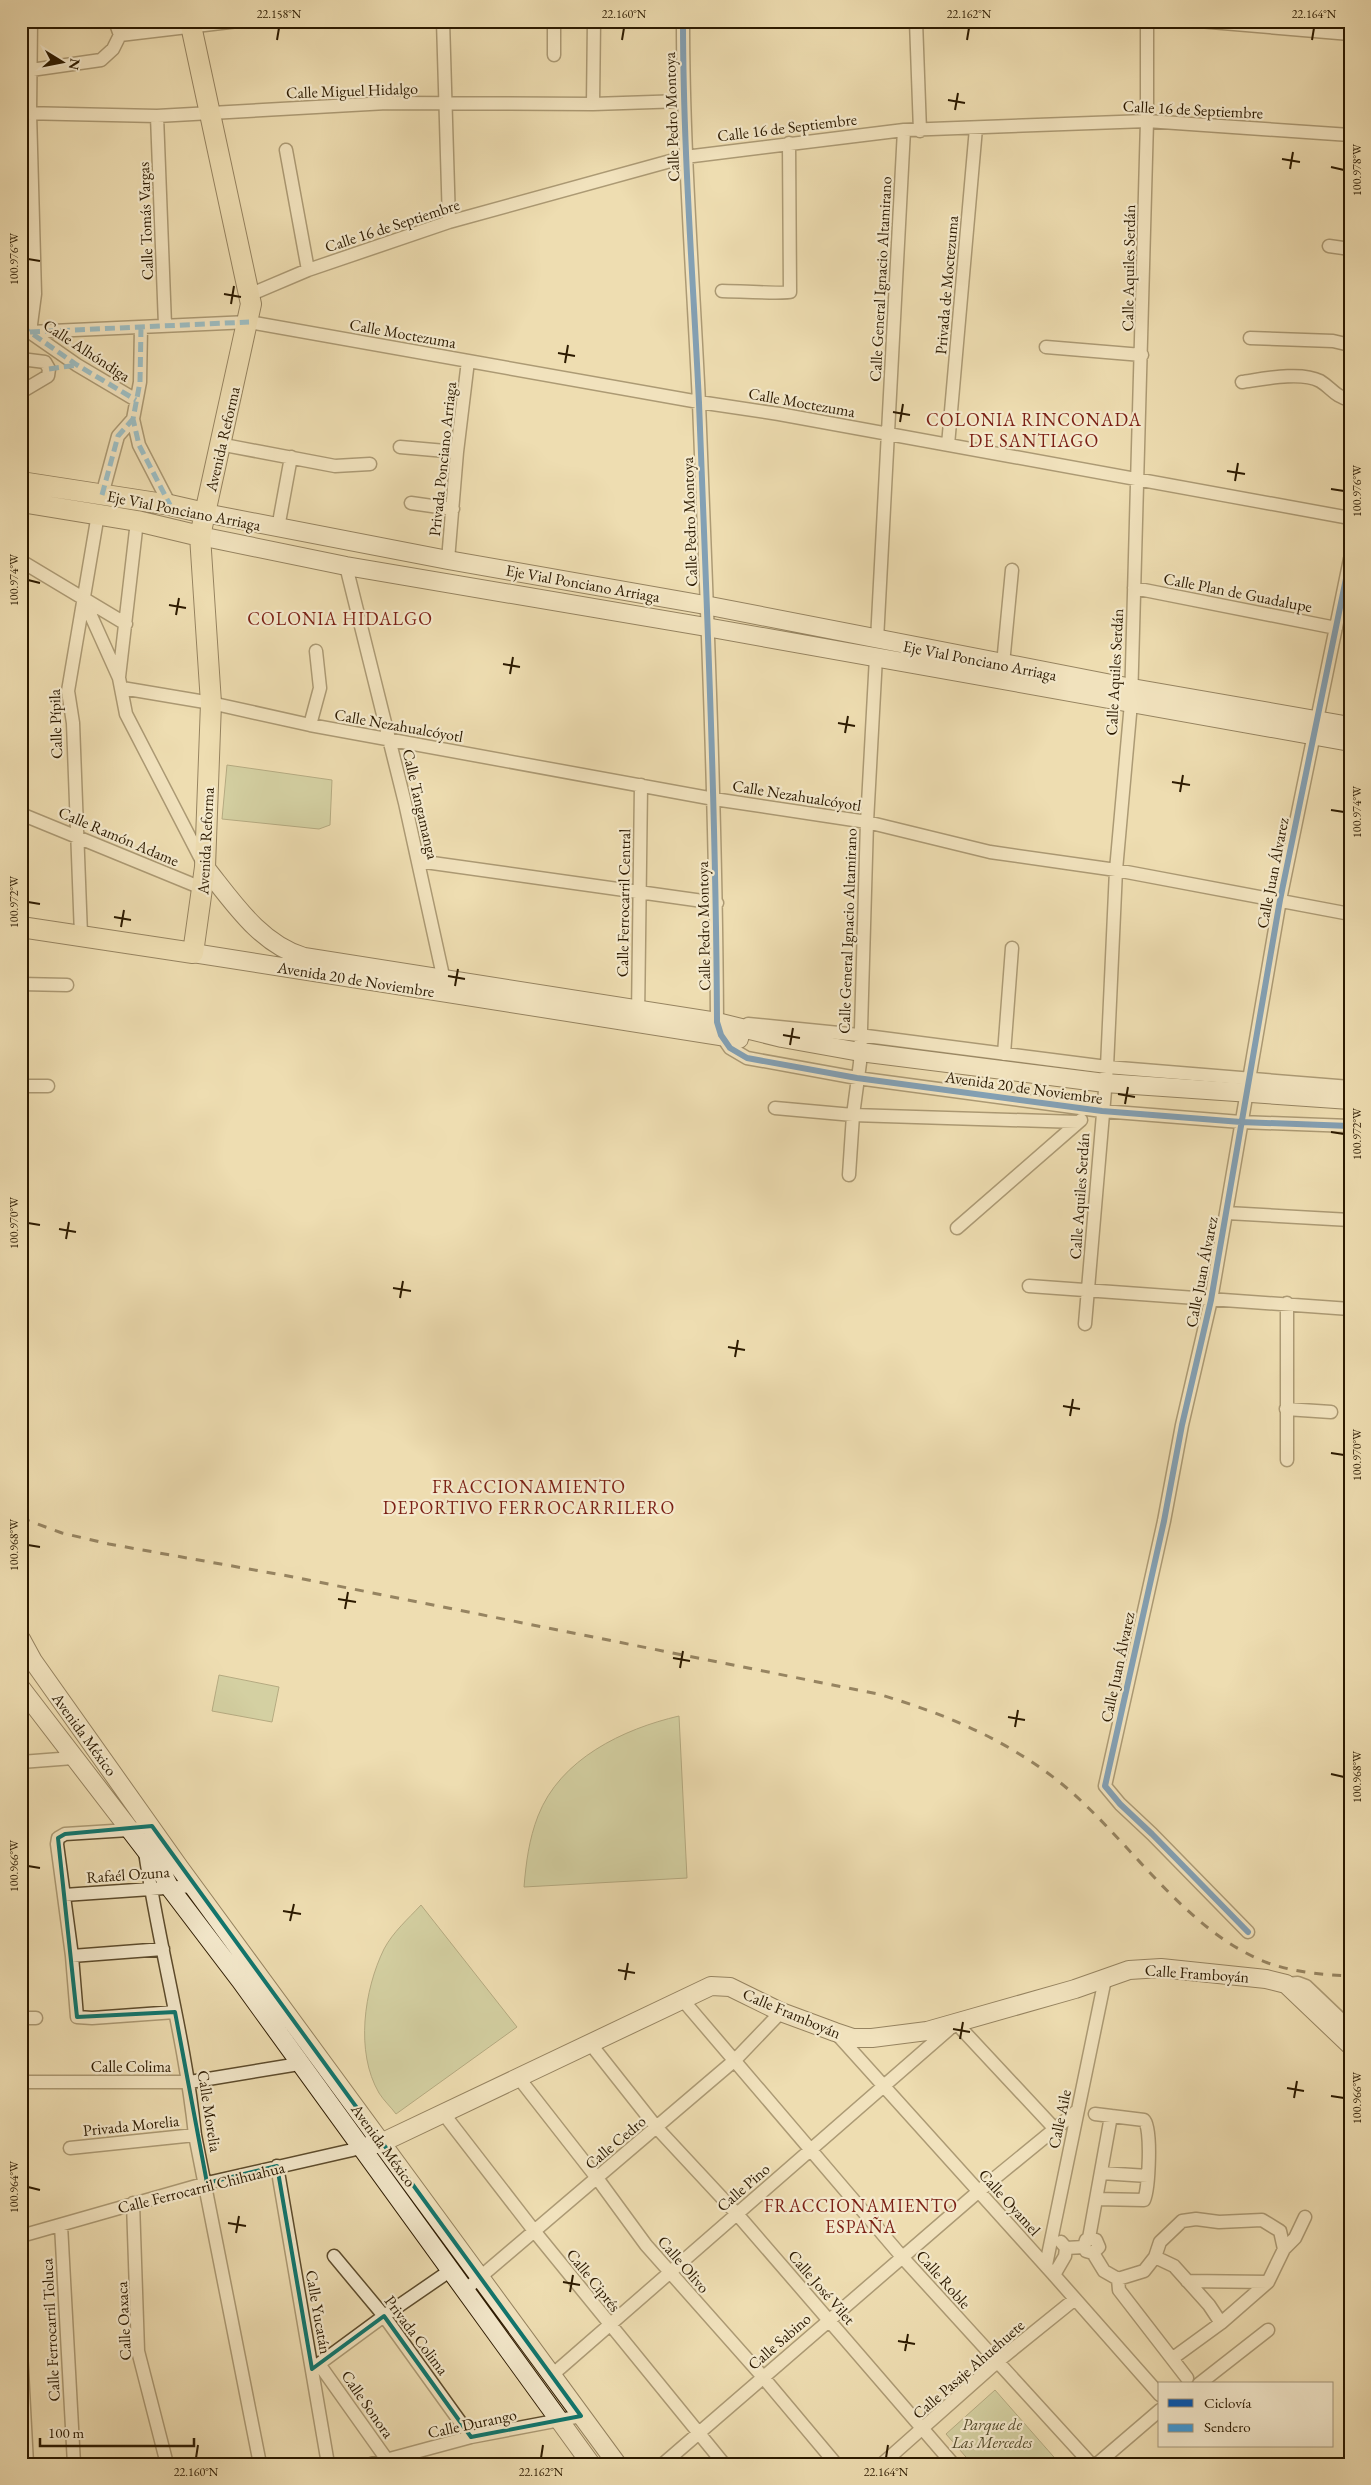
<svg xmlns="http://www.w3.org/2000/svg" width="1371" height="2485" viewBox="0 0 1371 2485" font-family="'EB Garamond',serif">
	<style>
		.green { fill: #b3c291; stroke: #706e48 }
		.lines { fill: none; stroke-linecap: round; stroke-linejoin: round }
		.street-casing { stroke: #5c4b2c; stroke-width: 15 }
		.secondary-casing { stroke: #2c1a00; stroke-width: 20 }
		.primary-casing { stroke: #2c1a00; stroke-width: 22 }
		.street { stroke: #f4e9cc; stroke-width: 12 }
		.secondary { stroke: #f4e9cc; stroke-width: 18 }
		.primary { stroke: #eeddb1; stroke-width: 20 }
		.rail { stroke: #2c1a00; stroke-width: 3; stroke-dasharray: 9 9; stroke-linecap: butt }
		.quiet { stroke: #3d9bdc; stroke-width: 5; stroke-dasharray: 10 5; stroke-linecap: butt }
		.cycleway-casing { stroke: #f4e9cc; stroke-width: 9 }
		.cycleway { stroke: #0057b8; stroke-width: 6 }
		.marked { fill: none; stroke: #0f766e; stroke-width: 4; stroke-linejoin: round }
		.ticks { fill: none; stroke: #2c1a00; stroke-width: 2 }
		.labels { text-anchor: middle; stroke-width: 4.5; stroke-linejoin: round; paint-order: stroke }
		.street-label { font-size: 16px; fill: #2c1a00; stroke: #f4e9cc }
		.park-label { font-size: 16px; font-style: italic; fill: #544c2c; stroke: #f4e9cc }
		.neighbourhood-label { font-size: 18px; letter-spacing: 1px; fill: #7a1f14; stroke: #f4e9cc }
		.neatline { fill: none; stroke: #2c1a00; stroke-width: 2 }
		.ticks-label { font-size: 12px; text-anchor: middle; fill: #2c1a00 }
	</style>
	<rect width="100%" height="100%" fill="#eeddb1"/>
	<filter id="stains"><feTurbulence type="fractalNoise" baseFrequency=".004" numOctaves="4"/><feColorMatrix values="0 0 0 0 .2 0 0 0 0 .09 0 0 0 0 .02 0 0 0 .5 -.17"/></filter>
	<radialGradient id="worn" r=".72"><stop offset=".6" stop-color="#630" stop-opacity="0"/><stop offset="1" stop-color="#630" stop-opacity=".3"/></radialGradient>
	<path class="green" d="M227 765 332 780 330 825 319 829 222 819Z
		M219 1675 279 1687 272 1722 212 1711Z
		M679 1716 687 1878 524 1887C526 1863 529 1839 538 1816 560 1759 623 1729 679 1716Z
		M421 1905 517 2027 396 2114C391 2107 384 2101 379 2093 355 2052 364 1990 384 1949 393 1932 408 1919 421 1905Z
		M995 2390 1060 2464H972L946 2434Z"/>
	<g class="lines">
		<defs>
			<path id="street" d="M31 21 30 113 35 294 30 332 249 322 699 402 779 414 1350 518
				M115 21 120 35
				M443 21 449 222
				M683 21C683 149 693 276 699 403 707 609 716 816 717 1022L721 1035 730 1048 747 1058 857 1078 1102 1111 1241 1122 1350 1126
				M916 21 920 131
				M1199 21 1350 34
				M554 55V21
				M31 70 101 60 113 49 120 35 238 21
				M593 104 594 21
				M21 113 157 116 387 103 593 104 683 101
				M157 116 165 325
				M286 150 308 270
				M1329 246 1350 249
				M722 291C732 291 786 294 790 292L789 143
				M249 295 308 270 449 222 685 157 904 130 1147 121 1350 135
				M21 326 77 365 136 400
				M141 327 140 382 133 419 139 445 170 505
				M1250 338 1333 341 1350 345
				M1046 347 1142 355
				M21 359 45 362 49 369
				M1242 382C1263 379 1301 371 1320 381 1333 389 1334 396 1350 400
				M21 392 48 376 49 369
				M219 444 335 466 370 464
				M948 445 976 128
				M400 447 457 452
				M102 495 118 436 133 419
				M411 503 453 509
				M278 528 291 457
				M448 560 457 452 468 361
				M21 561 126 624
				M346 566 405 803 445 985
				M1134 588 1336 628
				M83 598 119 678 126 714 203 863
				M877 640 904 130
				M1003 664 1012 570
				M119 677 137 521
				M122 688 211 703 310 725 714 799 867 822 990 852 1116 870 1350 914
				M310 725 320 688 316 651
				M21 814 204 889
				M418 861 717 903
				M81 935 73 723 68 691 98 514
				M21 984 67 985
				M638 1017 641 785
				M748 1024 859 1035 1107 1067 1350 1087
				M1004 1054 1012 948
				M21 1086H48
				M775 1108 853 1115 1078 1122
				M849 1175 853 1115 860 1063 867 822 876 657
				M1227 1213 1350 1220
				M957 1228 1081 1120
				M1029 1286 1350 1309
				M1085 1324 1107 1067 1116 870 1131 703 1147 121V21
				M1286 1409 1331 1412
				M1287 1460V1303
				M21 1762 73 1758
				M152 1826 129 1830 65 1834 58 1838 57 1844 72 1956 77 2017 92 2018 175 2012
				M145 1852C159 1947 185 2039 195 2135L260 2464
				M64 1895 194 1886
				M1248 1932 1152 1834 1120 1804 1105 1786 1164 1521 1182 1425 1211 1300 1280 900 1350 559
				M72 1956 163 1949
				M1286 1984 1298 1983 1306 1986 1350 2028
				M681 1998 903 2258 1091 2464
				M21 2018H36
				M835 2032 1054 2275 1160 2395
				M589 2042 657 2128 737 2214 953 2464
				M518 2077 597 2178 646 2245 763 2377 836 2464
				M21 2082H190L299 2064
				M443 2113 535 2232 724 2464
				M1095 2114 1144 2120C1152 2126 1149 2189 1144 2200L1096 2199
				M70 2148 195 2135
				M277 2166 328 2464
				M1101 2173 1148 2176
				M133 2203 138 2351 167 2464
				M61 2225 74 2464
				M21 2236 207 2183 361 2148
				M1089 2238 1111 2116
				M1066 2248 1084 2247 1086 2251 1093 2253 1099 2247 1096 2240 1089 2238 1086 2240 1084 2247
				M1284 2249 1295 2238 1305 2217
				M1093 2253 1104 2271 1118 2279 1144 2271 1155 2257 1160 2242 1182 2221 1196 2219 1219 2222 1262 2220 1280 2231 1284 2249 1268 2282 1187 2281
				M334 2256 384 2316 471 2437
				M1155 2257 1174 2266 1209 2305 1221 2323
				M1046 2265 1105 1979
				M1054 2275 1065 2256 1066 2248 1061 2242
				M1118 2279 1119 2290 1187 2378
				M465 2290 735 2060 781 2012
				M21 2352 27 2464
				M1173 2358 1221 2323 1268 2282
				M319 2364 390 2464
				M312 2369 384 2316 451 2270
				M551 2376 956 2023 1054 2128
				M1199 2384 1268 2330
				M371 2464 471 2437 581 2416
				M663 2464 979 2191 1078 2110
				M882 2464 997 2362 1075 2299
				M1097 2464 1160 2410"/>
			<path id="secondary" d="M205 513 448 560 705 605 1132 688 1350 726
				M200 536 346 566 706 627 1350 742
				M205 867C233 902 260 944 304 957L717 1022 782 1038 860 1052 1105 1083 1350 1100
				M193 953 739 1039
				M21 1639 33 1661 179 1867 617 2464
				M21 1688 160 1869 170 1888 240 1980 591 2464
				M361 2148 383 2142 711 1986 730 1987 781 2012 835 2032 853 2038H872L927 2031 1075 1989 1129 1970 1161 1968 1266 1979 1286 1984 1350 2045"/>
			<path id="primary" d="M21 482 170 505 205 513
				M21 502 137 521 200 536
				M21 927 193 953 205 867 211 703 200 536 251 304 190 21"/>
		</defs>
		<use href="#street" class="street-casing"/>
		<use href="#secondary" class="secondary-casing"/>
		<use href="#primary" class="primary-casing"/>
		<use href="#street" class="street"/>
		<use href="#secondary" class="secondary"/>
		<use href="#primary" class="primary"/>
		<path class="rail" d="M21 1518 62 1533 109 1544 288 1576 878 1694C945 1714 1001 1737 1057 1780 1128 1836 1182 1930 1268 1963 1294 1972 1322 1975 1350 1976"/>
		<path class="quiet" d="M21 326 77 365 136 400
			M141 327 140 382 133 419 139 445 170 505
			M30 332 249 322
			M49 369 77 365
			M102 495 118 436 133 419"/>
		<defs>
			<path id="cycleway" d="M683 21C683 149 693 276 699 403 707 609 716 816 717 1022L721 1035 730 1048 747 1058 857 1078 1102 1111 1241 1122 1350 1126
				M1248 1932 1152 1834 1120 1804 1105 1786 1164 1521 1182 1425 1211 1300 1280 900 1350 559"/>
		</defs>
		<use href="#cycleway" class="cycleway-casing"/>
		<use href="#cycleway" class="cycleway"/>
	</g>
	<path d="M0 0H1371V2485H0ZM152 1826 581 2416 471 2437 384 2316 312 2369 277 2166 207 2183 175 2012 77 2017 58 1838 65 1834Z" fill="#eeddb1" fill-opacity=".55" fill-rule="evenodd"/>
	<path class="marked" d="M152 1826 581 2416 471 2437 384 2316 312 2369 277 2166 207 2183 175 2012 77 2017 58 1838 65 1834Z"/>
	<path class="ticks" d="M277 40 279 28M622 40 624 28M967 40 969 28M1312 40 1314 28M948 100 965 103M955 110 958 93M1282 159 1300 162M1331 167 1344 170M1290 169 1293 152M28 259 40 261M224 294 241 297M231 304 234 286M558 353 575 356M565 363 568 345M893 412 910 415M900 422 903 404M1227 471 1245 474M1235 481 1238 463M1331 489 1344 491M28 580 40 583M169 605 186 608M176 615 179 598M503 664 520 667M510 674 513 657M838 723 855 726M845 733 848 716M1172 782 1190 785M1180 792 1183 775M1331 810 1344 812M28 902 40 904M114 917 131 920M121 927 124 910M448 976 465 979M455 986 458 969M783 1035 800 1038M790 1045 793 1028M1118 1094 1135 1097M1125 1104 1128 1087M1331 1132 1344 1134M28 1223 40 1225M59 1229 76 1232M66 1239 69 1222M393 1288 411 1291M400 1298 403 1281M728 1347 745 1350M735 1357 738 1340M1063 1406 1080 1409M1070 1416 1073 1399M1331 1453 1344 1455M28 1545 40 1547M338 1599 356 1602M345 1609 348 1592M673 1658 690 1661M680 1668 683 1651M1008 1717 1025 1720M1015 1727 1018 1710M1331 1774 1344 1777M28 1866 40 1868M283 1911 301 1914M290 1921 294 1904M618 1970 635 1973M625 1980 628 1963M953 2029 970 2032M960 2039 963 2022M1287 2088 1304 2091M1331 2096 1344 2098M1294 2098 1297 2081M28 2187 40 2190M228 2223 246 2226M236 2233 239 2216M563 2282 580 2285M570 2292 573 2275M898 2341 915 2344M905 2351 908 2334M196 2458 198 2445M541 2458 543 2445M886 2458 888 2445"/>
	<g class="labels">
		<g class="street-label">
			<text transform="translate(352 90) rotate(-2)" y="6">Calle Miguel Hidalgo</text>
			<text transform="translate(1193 109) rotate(3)" y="6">Calle 16 de Septiembre</text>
			<text transform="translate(671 117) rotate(-92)" y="6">Calle Pedro Montoya</text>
			<text transform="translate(787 127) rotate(-7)" y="6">Calle 16 de Septiembre</text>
			<text transform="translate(145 221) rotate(-92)" y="6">Calle Tomás Vargas</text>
			<text transform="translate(392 225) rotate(-18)" y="6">Calle 16 de Septiembre</text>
			<text transform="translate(1128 268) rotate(-89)" y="6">Calle Aquiles Serdán</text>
			<text transform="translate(880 279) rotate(-87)" y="6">Calle General Ignacio Altamirano</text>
			<text transform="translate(946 285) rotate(-85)" y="6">Privada de Moctezuma</text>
			<text transform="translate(403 333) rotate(10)" y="6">Calle Moctezuma</text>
			<text transform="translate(87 350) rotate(33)" y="6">Calle Alhóndiga</text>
			<text transform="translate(802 402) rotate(10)" y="6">Calle Moctezuma</text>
			<text transform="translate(222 439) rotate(-77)" y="6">Avenida Reforma</text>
			<text transform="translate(442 459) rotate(-84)" y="6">Privada Ponciano Arriaga</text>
			<text transform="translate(184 510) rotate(11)" y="6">Eje Vial Ponciano Arriaga</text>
			<text transform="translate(689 522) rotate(-92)" y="6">Calle Pedro Montoya</text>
			<text transform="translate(583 583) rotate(10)" y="6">Eje Vial Ponciano Arriaga</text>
			<text transform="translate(1238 592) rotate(11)" y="6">Calle Plan de Guadalupe</text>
			<text transform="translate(980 660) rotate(11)" y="6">Eje Vial Ponciano Arriaga</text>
			<text transform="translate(1114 672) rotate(-87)" y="6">Calle Aquiles Serdán</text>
			<text transform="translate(55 724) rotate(-92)" y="6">Calle Pípila</text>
			<text transform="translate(399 725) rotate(10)" y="6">Calle Nezahualcóyotl</text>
			<text transform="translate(797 795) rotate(9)" y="6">Calle Nezahualcóyotl</text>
			<text transform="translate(421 804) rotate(77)" y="6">Calle Tangamanga</text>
			<text transform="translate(119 836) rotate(23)" y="6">Calle Ramón Adame</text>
			<text transform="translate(205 841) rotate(-87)" y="6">Avenida Reforma</text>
			<text transform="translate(1272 873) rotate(-79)" y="6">Calle Juan Álvarez</text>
			<text transform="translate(623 903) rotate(-89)" y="6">Calle Ferrocarril Central</text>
			<text transform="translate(703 926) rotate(-91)" y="6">Calle Pedro Montoya</text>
			<text transform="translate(847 931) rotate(-88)" y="6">Calle General Ignacio Altamirano</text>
			<text transform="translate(356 979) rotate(9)" y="6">Avenida 20 de Noviembre</text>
			<text transform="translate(1024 1087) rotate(8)" y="6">Avenida 20 de Noviembre</text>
			<text transform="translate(1079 1196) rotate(-86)" y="6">Calle Aquiles Serdán</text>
			<text transform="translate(1201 1272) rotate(-79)" y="6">Calle Juan Álvarez</text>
			<text transform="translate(1117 1667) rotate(-78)" y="6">Calle Juan Álvarez</text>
			<text transform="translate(85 1734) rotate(54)" y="6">Avenida México</text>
			<text transform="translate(128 1874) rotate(-4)" y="6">Rafaél Ozuna</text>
			<text transform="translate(1197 1973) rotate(4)" y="6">Calle Framboyán</text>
			<text transform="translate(792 2013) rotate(23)" y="6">Calle Framboyán</text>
			<text x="131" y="2072">Calle Colima</text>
			<text transform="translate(210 2111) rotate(81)" y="6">Calle Morelia</text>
			<text transform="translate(1059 2119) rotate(-78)" y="6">Calle Aile</text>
			<text transform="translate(131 2125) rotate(-6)" y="6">Privada Morelia</text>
			<text transform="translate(615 2142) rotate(-40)" y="6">Calle Cedro</text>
			<text transform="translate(384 2145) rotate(54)" y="6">Avenida México</text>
			<text transform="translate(201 2187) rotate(-14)" y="6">Calle Ferrocarril Chihuahua</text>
			<text transform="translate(743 2187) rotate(-41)" y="6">Calle Pino</text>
			<text transform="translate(1010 2202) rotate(48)" y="6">Calle Oyamel</text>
			<text transform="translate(684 2264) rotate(49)" y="6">Calle Olivo</text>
			<text transform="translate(944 2279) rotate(48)" y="6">Calle Roble</text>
			<text transform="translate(594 2280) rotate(51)" y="6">Calle Ciprés</text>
			<text transform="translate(822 2287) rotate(49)" y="6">Calle José Vilet</text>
			<text transform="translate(319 2312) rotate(80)" y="6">Calle Yucatán</text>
			<text transform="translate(123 2321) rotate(-93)" y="6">Calle Oaxaca</text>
			<text transform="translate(50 2330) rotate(-93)" y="6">Calle Ferrocarril Toluca</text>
			<text transform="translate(417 2335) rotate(53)" y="6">Privada Colima</text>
			<text transform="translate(779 2341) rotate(-41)" y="6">Calle Sabino</text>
			<text transform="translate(968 2369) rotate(-41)" y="6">Calle Pasaje Ahuehuete</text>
			<text transform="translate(368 2404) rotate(55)" y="6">Calle Sonora</text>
			<text transform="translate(472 2423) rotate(-12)" y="6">Calle Durango</text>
		</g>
		<g class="park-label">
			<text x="992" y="2430">Parque de<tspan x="992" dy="18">Las Mercedes</tspan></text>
		</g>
		<g class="neighbourhood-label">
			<text x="1034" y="426">COLONIA RINCONADA<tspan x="1034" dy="21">DE SANTIAGO</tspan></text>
			<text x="340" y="625">COLONIA HIDALGO</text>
			<text x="529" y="1493">FRACCIONAMIENTO<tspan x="529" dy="21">DEPORTIVO FERROCARRILERO</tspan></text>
			<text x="861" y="2212">FRACCIONAMIENTO<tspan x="861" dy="21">ESPAÑA</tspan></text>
		</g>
	</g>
	<rect width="1371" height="2485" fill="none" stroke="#eeddb1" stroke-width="55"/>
	<rect x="1158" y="2382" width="175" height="65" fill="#f4e9cc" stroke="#a4967a"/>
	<rect x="1168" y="2399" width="25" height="8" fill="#0057b8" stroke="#a4967a"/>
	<text x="1204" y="2408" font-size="15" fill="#2c1a00">Ciclovía</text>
	<rect x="1168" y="2424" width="25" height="8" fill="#3d9bdc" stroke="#a4967a"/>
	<text x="1204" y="2432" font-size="15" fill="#2c1a00">Sendero</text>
	<g transform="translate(62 62) rotate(100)" stroke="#f4e9cc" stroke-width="4" paint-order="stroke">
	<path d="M0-4L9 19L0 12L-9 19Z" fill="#2c1a00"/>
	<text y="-8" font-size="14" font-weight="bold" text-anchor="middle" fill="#2c1a00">N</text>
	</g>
	<path d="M40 2438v8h154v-8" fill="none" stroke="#2c1a00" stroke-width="2.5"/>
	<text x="48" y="2438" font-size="15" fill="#2c1a00" stroke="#f4e9cc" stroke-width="4" paint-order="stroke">100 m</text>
	<rect x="28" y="28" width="1316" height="2430" class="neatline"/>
	<g class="ticks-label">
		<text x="279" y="18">22.158°N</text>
		<text x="624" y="18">22.160°N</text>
		<text x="969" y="18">22.162°N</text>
		<text x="1314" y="18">22.164°N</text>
		<text transform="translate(1357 170) rotate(-90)" y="4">100.978°W</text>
		<text transform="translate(14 259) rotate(-90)" y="4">100.976°W</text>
		<text transform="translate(1357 491) rotate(-90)" y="4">100.976°W</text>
		<text transform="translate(14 580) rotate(-90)" y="4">100.974°W</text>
		<text transform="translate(1357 812) rotate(-90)" y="4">100.974°W</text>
		<text transform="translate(14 902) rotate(-90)" y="4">100.972°W</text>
		<text transform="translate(1357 1134) rotate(-90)" y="4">100.972°W</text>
		<text transform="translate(14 1223) rotate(-90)" y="4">100.970°W</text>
		<text transform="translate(1357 1455) rotate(-90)" y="4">100.970°W</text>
		<text transform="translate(14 1545) rotate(-90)" y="4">100.968°W</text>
		<text transform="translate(1357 1777) rotate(-90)" y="4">100.968°W</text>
		<text transform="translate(14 1866) rotate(-90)" y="4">100.966°W</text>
		<text transform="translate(1357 2098) rotate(-90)" y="4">100.966°W</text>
		<text transform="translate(14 2187) rotate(-90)" y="4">100.964°W</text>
		<text x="196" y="2476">22.160°N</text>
		<text x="541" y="2476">22.162°N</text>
		<text x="886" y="2476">22.164°N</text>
	</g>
	<rect width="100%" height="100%" filter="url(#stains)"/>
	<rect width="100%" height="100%" fill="url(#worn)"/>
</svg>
